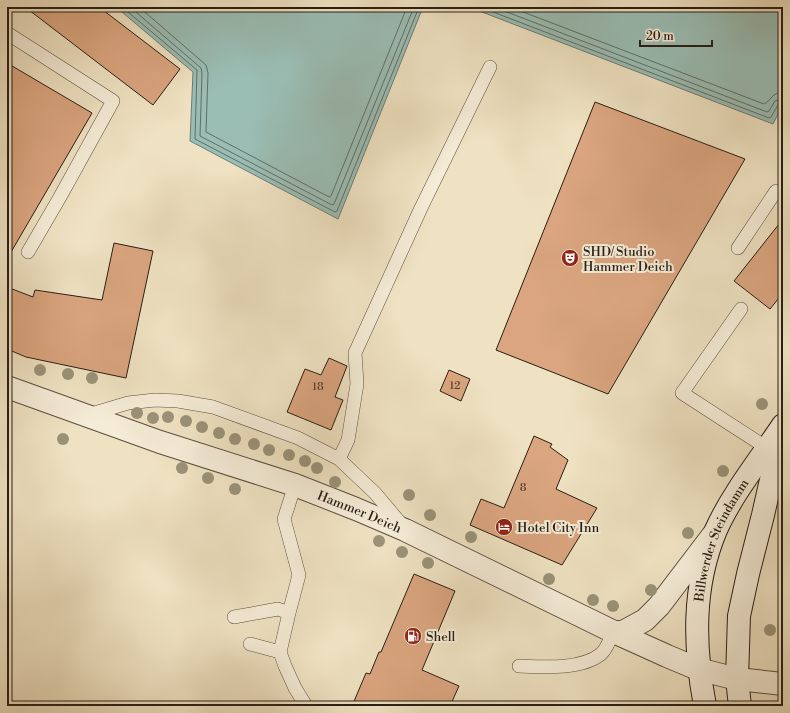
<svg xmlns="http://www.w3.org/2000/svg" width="790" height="713" viewBox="0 0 790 713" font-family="'Libre Bodoni',serif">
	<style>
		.water { fill: #9abdb4; stroke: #6c7d75 }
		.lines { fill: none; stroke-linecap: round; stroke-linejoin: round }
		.shore { stroke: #616e65; stroke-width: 1 }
		.building { fill: #daa57f; stroke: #281e16 }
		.service-casing { stroke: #5a4f41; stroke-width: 14 }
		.minor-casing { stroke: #5a4f41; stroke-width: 24 }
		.secondary-casing { stroke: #281e16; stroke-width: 24 }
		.service { stroke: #f5ecd7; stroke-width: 13 }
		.minor { stroke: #f5ecd7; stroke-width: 22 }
		.secondary { stroke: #f5ecd7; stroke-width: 22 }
		.tree { fill: #9a9278 }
		.labels { text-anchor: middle; stroke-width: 4; stroke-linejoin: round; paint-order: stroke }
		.number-label { font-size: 11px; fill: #544030 }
		.poi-label { font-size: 13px; fill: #281e16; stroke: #f5ecd7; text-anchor: start }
		.street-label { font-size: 13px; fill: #281e16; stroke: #f5ecd7 }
	</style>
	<rect width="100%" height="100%" fill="#efe2c2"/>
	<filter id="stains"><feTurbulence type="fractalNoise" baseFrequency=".005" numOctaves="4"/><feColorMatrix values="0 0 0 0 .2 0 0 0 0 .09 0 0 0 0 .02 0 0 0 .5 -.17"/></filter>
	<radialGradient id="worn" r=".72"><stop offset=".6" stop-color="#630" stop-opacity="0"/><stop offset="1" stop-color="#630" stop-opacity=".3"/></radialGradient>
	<path class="water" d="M116 7H423L338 219 190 141 193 72Z
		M469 7H783V104L773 124Z"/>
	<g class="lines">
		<path class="shore" d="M122 7 197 70 195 139 335 212 337 211 419 7
			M130 7 201 68 202 73 200 136 332 205 334 204 414 7
			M139 7 206 65 208 73 206 132 329 197 331 196 407 7
			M480 7 769 118 771 117 778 105 783 103
			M494 7 767 112 769 111 775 101 783 98
			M510 7 764 104C772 100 771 93 783 92"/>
	</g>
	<path class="building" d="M25 7H99L180 69 153 105Z
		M7 63 92 113 7 259Z
		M595 102 745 159 608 394 496 350Z
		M783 219V293L770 309 734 281Z
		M114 243 153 251 126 378 26 357 7 349V287L33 297 35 290 102 300Z
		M329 358 347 366 335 397 343 400 331 430 287 412 305 369 321 375Z
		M449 370 470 379 461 401 440 391Z
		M534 436 552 444 550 447 568 460 556 489 597 508 562 565 470 525 481 499 504 508Z
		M414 574 455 591 422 670 459 686 450 706H352L366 673 370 674 379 652H381Z"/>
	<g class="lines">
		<defs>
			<path id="service" d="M7 33 113 101 60 197 28 252
				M738 248 776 191 783 196
				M741 309 682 393 767 448
				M88 415 128 403 155 400 178 401 213 407 298 438 339 459 375 493 402 525
				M339 459 348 440 357 384 355 353 421 208 490 67
				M295 485 284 519 299 575 289 613 280 652 285 666 295 688 306 706
				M234 617 278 609 289 613
				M250 644 280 652
				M519 666C543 667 581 670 601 654 607 649 610 638 614 632"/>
			<g id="minor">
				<path id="s1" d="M7 387 160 442 295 485 356 509 405 530 614 632 667 656 698 669 737 679 783 684"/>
				<path d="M614 632H623L645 620 659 606 713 535"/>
			</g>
			<g id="secondary">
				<path id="s2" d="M705 706C694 647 692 587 716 530 732 494 761 458 783 425"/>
				<path d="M740 706 737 679 739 616 748 574 763 515 781 436"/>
			</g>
		</defs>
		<use href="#service" class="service-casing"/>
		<use href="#minor" class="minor-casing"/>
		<use href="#secondary" class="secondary-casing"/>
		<use href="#service" class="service"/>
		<use href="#minor" class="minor"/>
		<use href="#secondary" class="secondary"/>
	</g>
	<g class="tree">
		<circle cx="40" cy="370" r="6"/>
		<circle cx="68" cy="374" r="6"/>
		<circle cx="92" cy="378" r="6"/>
		<circle cx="762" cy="404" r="6"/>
		<circle cx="137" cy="413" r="6"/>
		<circle cx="168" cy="417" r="6"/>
		<circle cx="153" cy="418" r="6"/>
		<circle cx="186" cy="421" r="6"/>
		<circle cx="202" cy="427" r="6"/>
		<circle cx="219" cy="433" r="6"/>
		<circle cx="63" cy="439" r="6"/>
		<circle cx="235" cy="439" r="6"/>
		<circle cx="254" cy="444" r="6"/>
		<circle cx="269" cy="450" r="6"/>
		<circle cx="289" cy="455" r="6"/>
		<circle cx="305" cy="461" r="6"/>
		<circle cx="182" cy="468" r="6"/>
		<circle cx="317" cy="468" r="6"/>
		<circle cx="723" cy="471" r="6"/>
		<circle cx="208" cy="478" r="6"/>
		<circle cx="335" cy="482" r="6"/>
		<circle cx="235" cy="489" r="6"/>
		<circle cx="409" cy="495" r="6"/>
		<circle cx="430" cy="515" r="6"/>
		<circle cx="688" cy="533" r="6"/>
		<circle cx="471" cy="537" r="6"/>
		<circle cx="379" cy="541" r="6"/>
		<circle cx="402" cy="552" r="6"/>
		<circle cx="428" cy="563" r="6"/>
		<circle cx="549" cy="579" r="6"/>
		<circle cx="651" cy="590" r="6"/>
		<circle cx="593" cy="600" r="6"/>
		<circle cx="613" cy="606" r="6"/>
		<circle cx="770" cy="630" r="6"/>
	</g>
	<defs>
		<symbol id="theatre-disc" viewBox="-11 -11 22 22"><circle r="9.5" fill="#8f2418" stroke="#f5ecd7"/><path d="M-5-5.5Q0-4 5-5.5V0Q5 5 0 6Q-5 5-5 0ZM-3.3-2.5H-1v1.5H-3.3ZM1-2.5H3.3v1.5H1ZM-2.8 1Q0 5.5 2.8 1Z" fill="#fff"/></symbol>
		<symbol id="hotel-disc" viewBox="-11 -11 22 22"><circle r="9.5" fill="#8f2418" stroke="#f5ecd7"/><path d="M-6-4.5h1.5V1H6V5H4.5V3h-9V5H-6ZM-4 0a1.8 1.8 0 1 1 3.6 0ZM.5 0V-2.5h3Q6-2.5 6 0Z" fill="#fff"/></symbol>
		<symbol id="fuel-disc" viewBox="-11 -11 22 22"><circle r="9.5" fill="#8f2418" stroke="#f5ecd7"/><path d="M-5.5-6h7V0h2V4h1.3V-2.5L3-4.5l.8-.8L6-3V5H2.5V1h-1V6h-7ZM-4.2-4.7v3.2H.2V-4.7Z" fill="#fff"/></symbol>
	</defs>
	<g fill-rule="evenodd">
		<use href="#theatre-disc" x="560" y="248" width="20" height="20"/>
		<use href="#hotel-disc" x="494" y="517" width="20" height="20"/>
		<use href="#fuel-disc" x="403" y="626" width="20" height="20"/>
	</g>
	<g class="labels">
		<g class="number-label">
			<text x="455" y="389">12</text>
			<text x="318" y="390">18</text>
			<text x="523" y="491">8</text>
		</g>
		<g class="poi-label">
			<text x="583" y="256">SHD/ Studio<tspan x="583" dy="15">Hammer Deich</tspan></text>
			<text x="517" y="532">Hotel City Inn</text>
			<text x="426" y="641">Shell</text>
		</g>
		<g class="street-label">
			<text dy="5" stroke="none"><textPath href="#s1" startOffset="374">Hammer Deich</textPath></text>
			<text dy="5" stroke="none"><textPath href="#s2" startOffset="171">Billwerder Steindamm</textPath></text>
		</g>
	</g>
	<rect width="790" height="713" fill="none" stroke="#efe2c2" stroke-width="24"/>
	<rect x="8" y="8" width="774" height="697" fill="none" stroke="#281e16" stroke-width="2"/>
	<rect x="12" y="12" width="766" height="689" fill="none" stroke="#281e16"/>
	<path d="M640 40v6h72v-6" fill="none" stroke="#281e16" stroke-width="2"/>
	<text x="646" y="40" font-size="12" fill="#281e16" stroke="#f5ecd7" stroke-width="3" paint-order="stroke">20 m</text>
	<rect width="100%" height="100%" filter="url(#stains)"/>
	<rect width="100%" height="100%" fill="url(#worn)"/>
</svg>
